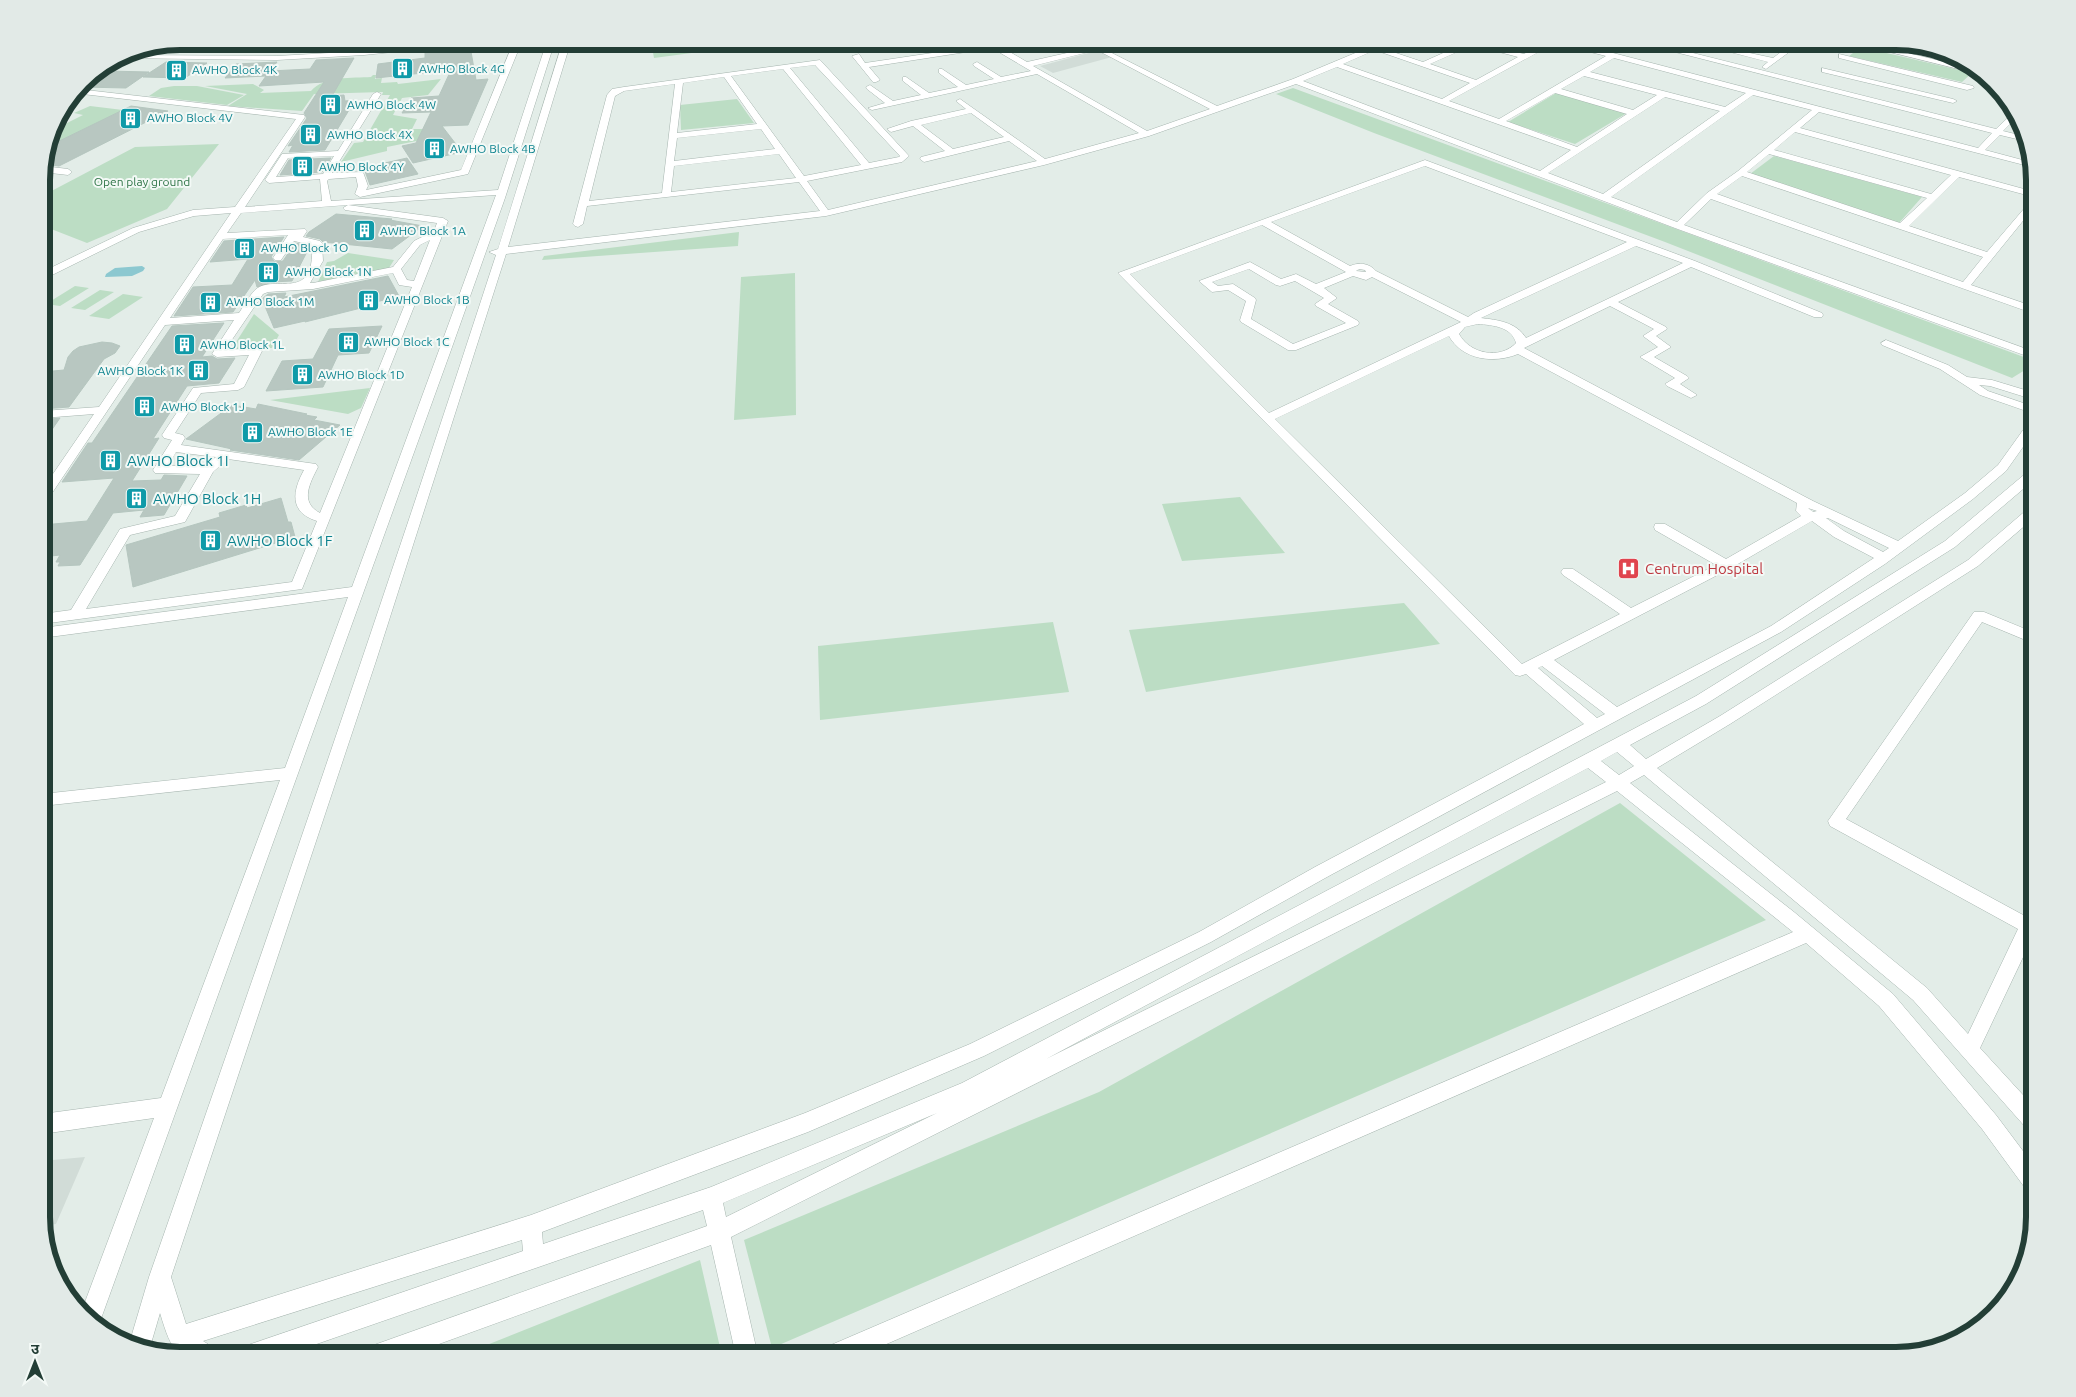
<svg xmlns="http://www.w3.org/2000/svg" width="2076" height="1397" viewBox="0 0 2076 1397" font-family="Ubuntu,'Noto Sans Devanagari',sans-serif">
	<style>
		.built { fill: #d1dcd7 }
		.green { fill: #bcddc4 }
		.water { fill: #8cc8d0 }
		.building { fill: #b8c7c1; stroke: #b5c6bf }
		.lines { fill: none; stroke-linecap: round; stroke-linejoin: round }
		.minor-casing { stroke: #a6b5af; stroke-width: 1 }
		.minor { fill: #fff; fill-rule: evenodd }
		.labels { text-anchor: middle; stroke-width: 4; stroke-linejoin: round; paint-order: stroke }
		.far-culture-label { font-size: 12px; fill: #0d838f; stroke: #f3f9f6; text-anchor: start }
		.far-park-label { font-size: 12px; fill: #2e7447; stroke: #f3f9f6 }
		.culture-label { font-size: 15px; fill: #0d838f; stroke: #f3f9f6; text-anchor: start }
		.health-label { font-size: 15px; fill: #be3a42; stroke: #f3f9f6; text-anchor: start }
		.rim { fill: none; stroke: #233e36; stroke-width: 6 }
	</style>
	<rect width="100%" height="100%" fill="#e3ede8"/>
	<path class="built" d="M1100 50 1112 57 1053 73 1040 66Z
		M85 1157 56 1224 42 1226V1161Z"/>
	<path class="green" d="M651 41H696L699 52 654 58Z
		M1861 47 1972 73 1962 82 1849 56Z
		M373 75H376L375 79 382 78 381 83 397 82 398 84 441 79 428 95 402 98 393 115 417 119 412 129H432L436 137 387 147V151L341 162 354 143 363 142 390 95H382L383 92 314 94 302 111 228 106 247 94 205 86 253 84 264 90 260 93 311 91C323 76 353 78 371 77Z
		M174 86H197L244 95 227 105 149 96 161 88Z
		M1293 88 2035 361V364L2012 378 1665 242 1374 133 1276 94Z
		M1556 93 1627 113 1575 144 1508 122Z
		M737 99 754 123 681 130 680 105Z
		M90 106 123 110 47 148 51 131 83 115 74 113Z
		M219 144 167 209 87 243 46 227 42 222V196L135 147Z
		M1774 156 1922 197 1899 223 1750 174Z
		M739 232 738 246 542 260 544 256Z
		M348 253 394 260 389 268 318 282 327 262 334 261Z
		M795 273 796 415 734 420 741 277Z
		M75 286 89 288 60 306 46 304Z
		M100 290 114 292 85 310 71 308Z
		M123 294 143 297 109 319 89 316Z
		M254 314 279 335 272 348 231 350Z
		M370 388 361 408 348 414 270 400Z
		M1240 497 1285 553 1182 561 1162 504Z
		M1404 603 1440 644 1146 692 1129 630Z
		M1053 622 1069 692 820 720 818 646Z
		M1620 803 1766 920 772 1348 744 1240 1099 1092Z
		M700 1260 722 1356H459Z"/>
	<path class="water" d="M142 266 145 268 143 271 132 276 105 277 106 274 115 268Z"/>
	<path class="building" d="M470 46 476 80 488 79 468 125 442 126 462 152 413 163 402 146 416 143 431 112 402 113 411 98 439 96 451 70 376 78 378 64 425 58V51Z
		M354 58 332 96 344 95 345 101 355 100 325 150 289 152 293 145 288 146 307 118 304 113 324 82 259 86 266 76 225 78 236 64 277 62 270 71 310 69 316 60Z
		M166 62 207 63 185 78 143 77Z
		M107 71 149 72 126 88 83 87Z
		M131 106 168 111 59 166 43 164 47 147Z
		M331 158 322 172 280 175 289 160Z
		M407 158 418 174 370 185 365 171 358 169Z
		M336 214 392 219 390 220 423 226 392 249 323 242 320 239 306 236 309 232Z
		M284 237 271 257 275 262 283 261 295 243 310 246 292 281 272 282 257 287 255 280 233 312 174 316 193 287 232 285 248 259 210 262 224 241Z
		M388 276 399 296 376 302 377 304 305 322V321L274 328 262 299 268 294 286 293 284 297Z
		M224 323 202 357 212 356 217 359 235 358 219 383 187 386 153 439 159 438 132 481 161 480 164 475 187 476 164 515 140 517 144 510 113 513 80 565 58 566 60 562H56L60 555 42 557V525L87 521 114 478 62 482 88 443H92L172 326Z
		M382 326 369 353 338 355 323 387 266 391 282 361 313 359 329 329Z
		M102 342 112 343 120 346 115 353 104 359 69 407 42 409V372L64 370 68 357 73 351 79 347Z
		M258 404 307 414 305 415 317 417 314 420 340 425 299 460 230 450 232 449 186 439 232 405 256 409Z
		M60 418 42 444V420Z
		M281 498 288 522H291L295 537 133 587 126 545 220 517 219 513 246 505 247 508Z"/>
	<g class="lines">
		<defs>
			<path id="minor" d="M455 41H481L478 43 364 55 277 60 117 58 122 55 277 56 364 51Z
				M514 41H522L468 174 360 197 355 194 358 186 356 177 329 179 327 181 331 201 498 190 547 41H555L505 198 451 350 98 1327 82 1310 154 1118 42 1134V1114L161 1098 280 780 42 806V794L285 768 348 597 42 638V628L352 587 496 195 348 205 443 218 448 221 302 589 42 624V614L71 610 120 529 175 516 200 474 155 473 153 470 172 440 164 438 162 435 193 388 234 384 249 355 217 357 212 354 234 320 165 325 46 502 42 503V490L94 414 42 418V411L99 407 231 213 194 216 139 232 46 278 42 279V272L133 228 193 210 235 207 296 119 74 93 77 89 304 115 305 117 245 207 322 201 320 179 269 183 265 180 282 154 338 151 373 94 377 92 381 94 332 173 363 172 368 186 366 190 461 170ZM334 156 323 174 276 177 288 158ZM348 205 343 208 345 210 437 223 434 231 414 241 393 267 313 283H310L323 261 322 243 320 241 303 237 307 231 305 229 227 233 241 213ZM288 235 273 258 275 260H281L294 241 312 245C315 305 275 272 255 290 249 296 244 306 239 313L170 318 223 239ZM430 240 414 281 407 280 401 269 420 245ZM393 273 399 285 412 287 320 513C299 502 310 483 318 467L316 464 181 445 185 438 183 435 175 433 201 393 238 390 244 387 262 351 257 348 225 350 263 294 268 292 313 289ZM176 452 216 457 205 466H168ZM228 459 304 470C293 490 288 512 317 521L292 582 86 609 130 535 185 522 213 472Z
				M563 41H571L508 247 820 211 799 182 587 206 583 224 578 227 575 226 573 224 607 95 612 89 624 87 820 60 909 156 902 162 807 181 828 210 1037 161 1009 141 924 162 920 159 921 157 945 151 913 126 891 132 887 129 911 121 966 109 956 101 960 99 1045 159 1139 133 1037 74 872 110 868 108 885 103 867 89 866 87 870 85 893 101 921 95 903 81V77H906L929 93 958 87 939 73V69H942L966 85 994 79 974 66 973 64 977 62 1001 77 1031 71 992 48 869 67 880 80 876 82H873L852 56 859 54 865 63 986 45 982 41H991L1027 62 1098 46 1217 106 1293 79 1384 41H1394L1381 48 1423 62 1470 41 1524 54 1547 41H1567L1978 148 1992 133 1632 41H1645L1996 129 2016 110 2018 116 2003 131 2023 136 2025 141 2000 135 1985 150 2030 162 2032 167 1819 112 1800 128 2035 192V206L1971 285 2035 307V314L1711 199 1684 225 2035 352V359L1675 228 1296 84 1149 136 1044 165 826 216 506 254 376 661 171 1277 186 1324 531 1215 805 1113 970 1044 1199 932 1315 867 1584 724 1526 674 1520 676 1515 675 1118 273 1425 160 1695 261 1822 313 1823 315 1822 317H1814L1691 267 1618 302 1666 327 1667 329 1656 336 1671 347 1654 357 1687 376 1689 378 1680 384 1697 395 1691 398 1667 386 1665 384 1675 378 1640 357 1658 347 1643 336 1654 329 1610 306 1524 348 1813 501 1898 541 1965 493 1998 465 2031 419 2035 418V430L2006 471 1973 499 1885 564 1781 632 1327 877 1211 942 984 1056 808 1132 542 1232 543 1244 711 1187 962 1083 1696 696 1945 541 2031 469 2035 468V479L1955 547 1706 704 1630 745 1646 759 1720 716 1968 560 2030 507 2035 506V517L1978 566 1730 724 1657 768 1927 988 1968 1034 2018 929 1830 826 1828 821 1974 612H1984L2035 633V644L1982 622 1846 819 2025 916 2029 908 2035 906V932L1980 1048 2035 1108V1133L2028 1130 1913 1000 1644 775 1630 783 1794 912 1893 994 1996 1115 2035 1167V1195L2028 1192 1982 1129 1879 1006 1806 943 859 1356H821L824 1348 1793 932 1617 791 731 1237 758 1356H736L711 1245 406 1356H363L366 1348 374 1345 707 1226 703 1210 282 1356H237L240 1348 248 1345 523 1251 522 1240 203 1341 214 1348 217 1356C174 1356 173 1355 160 1313L150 1347 130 1341 149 1277C268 937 385 597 496 255L489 252 498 249ZM1555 43 1606 56 1499 119 1449 101ZM1473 45 1518 57 1476 80 1430 64ZM1097 50 1210 109 1147 131 1033 66ZM1375 50 1470 83 1442 99 1343 64ZM1614 58 1746 93 1725 107 1590 72ZM815 65 900 156 899 157 869 163 790 68ZM1337 67 1571 150 1540 171 1303 81ZM783 69 861 165 804 176 731 76ZM1584 76 1657 95 1633 110 1561 89ZM724 77 757 124 677 133 683 83ZM675 84 662 193 589 201 615 96 624 91ZM1555 93 1627 114 1577 147 1506 121ZM1753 95 1812 110 1738 171 1707 193 1677 222 1611 197ZM1665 97 1720 111 1603 194 1548 173ZM971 113 1004 137 953 149 921 125ZM761 129 775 149 674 161 677 138ZM1795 132 1951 175 1931 194 1774 150ZM779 154 796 178 671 192 674 166ZM1769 154 1927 198 1900 223 1747 172ZM1425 166 1627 242 1474 313 1468 317 1376 271C1369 263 1359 262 1350 266L1271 222ZM1742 176 1983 257 1963 282 1717 194ZM1959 177 2034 197 1987 252 1909 226ZM1262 225 1346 272 1316 284 1296 274 1281 279 1250 262 1199 281 1212 292 1228 290 1246 301 1240 320 1241 322 1288 350H1296L1358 325 1359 323 1358 321 1328 304 1337 298 1324 288 1353 276 1366 280 1372 277 1461 322 1269 413 1130 274ZM1636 246 1683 263 1526 338C1516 322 1498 320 1481 318ZM1249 269 1276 285 1280 286 1295 281 1324 298 1315 304 1316 306 1346 323 1293 344 1251 319 1256 300 1255 298 1233 284 1218 286 1212 282ZM1359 269 1365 270 1366 272 1356 271ZM1478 324C1493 325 1512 327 1516 343 1500 360 1470 354 1459 334L1465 327ZM1449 336C1462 360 1494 364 1518 354L1797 503 1796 511 1801 516 1726 559 1665 524H1655L1654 527 1655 530 1716 565 1631 608 1573 569H1563L1561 572 1563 575 1620 614 1522 664 1275 419ZM1808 508 1817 511 1813 512ZM1826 518H1828L1889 548 1883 552 1844 531ZM1812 521 1834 537 1874 558 1771 626 1617 707 1554 660 1731 568ZM1542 666 1605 714 1597 718 1538 668ZM1617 752 1634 766 1619 775 1601 761ZM1588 768 1606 782 1046 1059ZM937 1113 726 1217 723 1203Z
				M1688 41H1701L1738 50 1750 41H1758L1745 52 1773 58 1796 41H1804L1766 69 1762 67 1768 62Z
				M1845 41H1858L1978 70 1983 75Z
				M1839 54 1973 86 1974 88 1967 90 1839 58Z
				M1822 68 1953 99 1957 101 1953 103 1822 72Z
				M43 166 68 169 72 172 68 175 42 172Z
				M1886 340 1948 365 1967 377 1992 380 2035 393V400L1990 386 1979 385 1988 391 2035 407V414L1980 395 1940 369 1882 345 1881 343Z"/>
		</defs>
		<use href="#minor" class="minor-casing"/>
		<use href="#minor" class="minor"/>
	</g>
	<defs>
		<symbol id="building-square" viewBox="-11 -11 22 22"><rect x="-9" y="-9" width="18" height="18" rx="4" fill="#0f9aa8" stroke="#f3f9f6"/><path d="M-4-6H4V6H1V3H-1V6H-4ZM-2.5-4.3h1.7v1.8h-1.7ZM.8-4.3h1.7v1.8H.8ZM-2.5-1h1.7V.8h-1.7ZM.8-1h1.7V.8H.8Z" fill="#fff"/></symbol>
		<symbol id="hospital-square" viewBox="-11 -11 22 22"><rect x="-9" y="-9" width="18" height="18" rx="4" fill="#e0444e" stroke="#f3f9f6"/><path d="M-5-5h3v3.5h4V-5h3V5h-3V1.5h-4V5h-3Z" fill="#fff"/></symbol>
	</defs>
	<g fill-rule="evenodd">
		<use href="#building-square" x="390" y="56" width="25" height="25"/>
		<use href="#building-square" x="164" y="58" width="25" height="25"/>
		<use href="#building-square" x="318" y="92" width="25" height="25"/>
		<use href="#building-square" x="118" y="106" width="25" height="25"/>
		<use href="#building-square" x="298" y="122" width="25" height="25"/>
		<use href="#building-square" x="422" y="136" width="25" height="25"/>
		<use href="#building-square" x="290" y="154" width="25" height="25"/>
		<use href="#building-square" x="352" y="218" width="25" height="25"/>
		<use href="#building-square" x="232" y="236" width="25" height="25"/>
		<use href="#building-square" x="256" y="260" width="25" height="25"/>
		<use href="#building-square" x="356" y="288" width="25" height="25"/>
		<use href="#building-square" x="198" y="290" width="25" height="25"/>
		<use href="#building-square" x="336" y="330" width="25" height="25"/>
		<use href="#building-square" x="172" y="332" width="25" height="25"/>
		<use href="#building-square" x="186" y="358" width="25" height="25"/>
		<use href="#building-square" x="290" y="362" width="25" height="25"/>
		<use href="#building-square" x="132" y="394" width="25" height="25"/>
		<use href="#building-square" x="240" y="420" width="25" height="25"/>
		<use href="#building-square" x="98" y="448" width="25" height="25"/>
		<use href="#building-square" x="124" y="486" width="25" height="25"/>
		<use href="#building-square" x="198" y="528" width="25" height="25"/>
		<use href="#hospital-square" x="1616" y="556" width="25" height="25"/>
	</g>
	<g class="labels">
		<g class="far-culture-label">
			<text x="419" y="73">AWHO Block 4G</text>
			<text x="192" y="74">AWHO Block 4K</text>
			<text x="347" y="109">AWHO Block 4W</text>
			<text x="147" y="122">AWHO Block 4V</text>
			<text x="327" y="139">AWHO Block 4X</text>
			<text x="450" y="153">AWHO Block 4B</text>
			<text x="319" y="171">AWHO Block 4Y</text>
			<text x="380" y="235">AWHO Block 1A</text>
			<text x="261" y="252">AWHO Block 1O</text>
			<text x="285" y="276">AWHO Block 1N</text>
			<text x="384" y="304">AWHO Block 1B</text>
			<text x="226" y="306">AWHO Block 1M</text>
			<text x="364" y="346">AWHO Block 1C</text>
			<text x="200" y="349">AWHO Block 1L</text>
			<text x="183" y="375" text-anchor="end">AWHO Block 1K</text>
			<text x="318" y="379">AWHO Block 1D</text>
			<text x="161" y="411">AWHO Block 1J</text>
			<text x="268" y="436">AWHO Block 1E</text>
		</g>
		<g class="far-park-label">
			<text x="142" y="186">Open play ground</text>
		</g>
		<g class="culture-label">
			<text x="127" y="466">AWHO Block 1I</text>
			<text x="153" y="504">AWHO Block 1H</text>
			<text x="227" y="546">AWHO Block 1F</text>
		</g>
		<g class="health-label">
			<text x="1645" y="574">Centrum Hospital</text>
		</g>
	</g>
	<path d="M0 0H2076V1397H0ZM180 50H1896A130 130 0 0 1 2026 180V1217A130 130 0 0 1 1896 1347H180A130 130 0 0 1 50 1217V180A130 130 0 0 1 180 50Z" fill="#e2eae7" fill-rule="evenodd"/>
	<path class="rim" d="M180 50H1896A130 130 0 0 1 2026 180V1217A130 130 0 0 1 1896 1347H180A130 130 0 0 1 50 1217V180A130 130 0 0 1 180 50Z"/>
	<g transform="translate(35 1362)" stroke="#f3f9f6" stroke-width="4" paint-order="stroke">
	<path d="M0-4L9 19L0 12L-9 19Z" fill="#233e36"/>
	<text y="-8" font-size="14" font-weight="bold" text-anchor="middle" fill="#233e36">उ</text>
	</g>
</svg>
